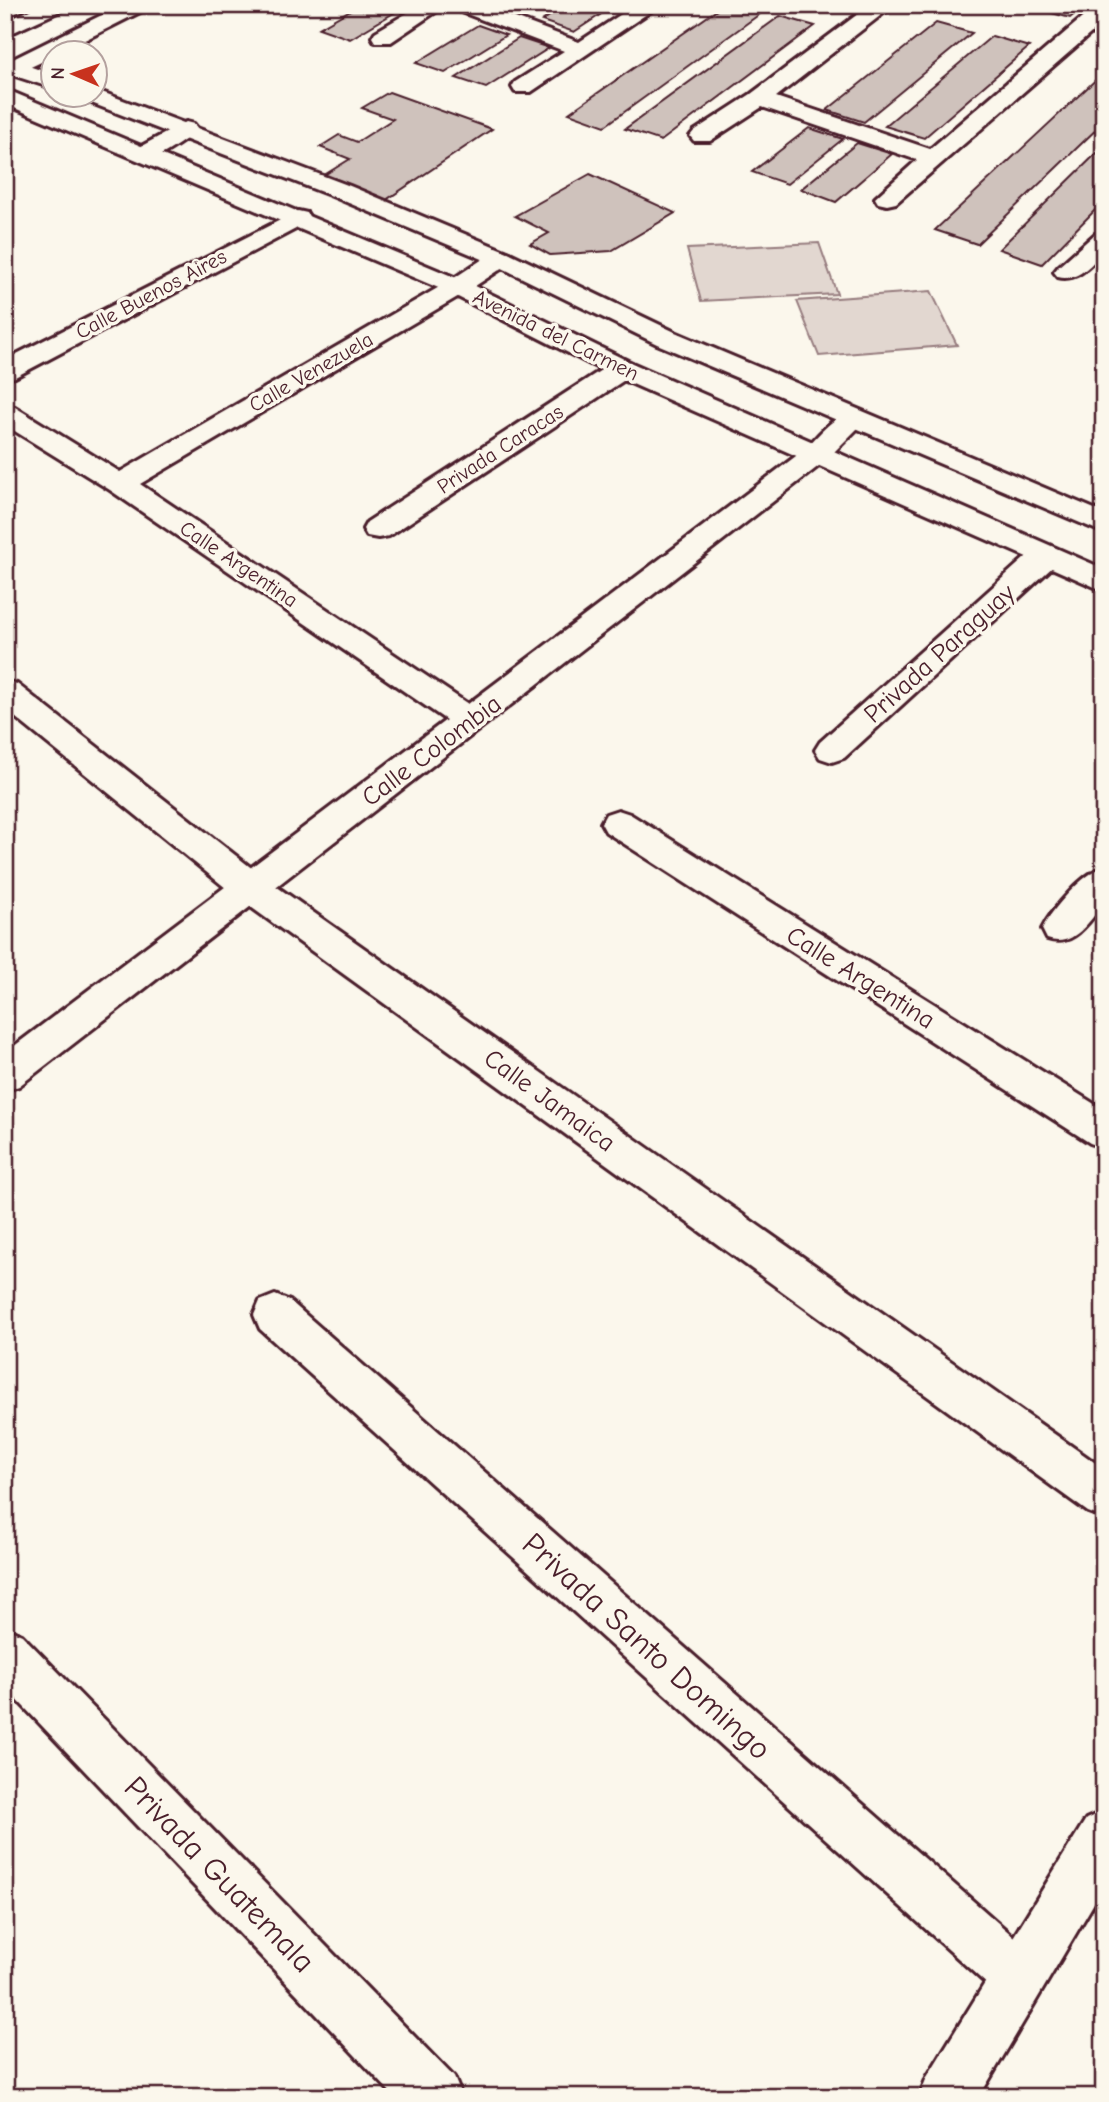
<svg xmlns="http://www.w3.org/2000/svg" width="1109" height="2102" viewBox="0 0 1109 2102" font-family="'Comic Neue',sans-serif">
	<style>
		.green { fill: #e2d7d0; stroke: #967b7e; stroke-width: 2 }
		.building { fill: #cfc2bc; stroke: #4a1f2b; stroke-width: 2 }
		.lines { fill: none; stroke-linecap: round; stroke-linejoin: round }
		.minor-casing { stroke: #4a1f2b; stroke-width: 6 }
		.tertiary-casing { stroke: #4a1f2b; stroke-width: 6 }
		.secondary-casing { stroke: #4a1f2b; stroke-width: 6 }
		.minor { fill: #fbf7ec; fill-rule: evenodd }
		.tertiary { fill: #fbf7ec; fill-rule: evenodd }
		.secondary { fill: #fbf7ec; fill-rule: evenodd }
		.labels { text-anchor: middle; stroke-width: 7; stroke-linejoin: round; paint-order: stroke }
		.far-street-label { font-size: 21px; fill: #4a1f2b; stroke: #fbf7ec }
		.street-label { font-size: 26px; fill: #4a1f2b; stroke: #fbf7ec }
		.near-street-label { font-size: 32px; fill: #4a1f2b; stroke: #fbf7ec }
	</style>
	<rect width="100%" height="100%" fill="#fbf7ec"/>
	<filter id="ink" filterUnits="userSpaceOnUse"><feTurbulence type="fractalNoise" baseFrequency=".0143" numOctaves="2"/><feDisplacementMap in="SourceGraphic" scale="14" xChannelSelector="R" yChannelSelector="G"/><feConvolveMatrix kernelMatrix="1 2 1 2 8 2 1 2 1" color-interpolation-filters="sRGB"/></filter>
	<g filter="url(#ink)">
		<path class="green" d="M819 243 837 294 701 301 687 249Z
			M931 291 957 345 819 356 797 301Z"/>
		<path class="building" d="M359 5H407L350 39 319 28Z
			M495 5H544L523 18 491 8Z
			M566 5H615L574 32 542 21Z
			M724 5H744L764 11 605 126 569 113Z
			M1036 5H1085L1070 18 1033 8Z
			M780 16 815 26 661 141 625 129Z
			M936 23 972 33 864 122 827 110Z
			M478 25 506 35 445 73 416 63Z
			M992 36 1029 47 924 138 885 126Z
			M519 38 549 48 486 88 456 78Z
			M1104 72V122L977 244 935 230Z
			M389 92 492 129 383 202 321 177 350 159 320 147 339 135 357 142 393 119 362 108Z
			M809 128 843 139 787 184 752 172Z
			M857 143 892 154 836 202 801 189Z
			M1104 146V201L1042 264 999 249Z
			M590 174 675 213 611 251 550 255 530 244 549 233 515 216Z"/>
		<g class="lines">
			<defs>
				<path id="minor" d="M421 5H446L391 42H375L372 37 375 32Z
					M451 5H481L579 42 635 5H660L531 92H515L512 87 515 82 564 51 454 9Z
					M870 5H894L776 97 930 149 1096 6 1104 5V22L896 203 887 205 878 203 875 198 917 160 762 107 710 141H694L690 136 694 131 751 94Z
					M186 122 194 124 198 129 194 134C177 144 156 164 136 159L132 154 136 149Z
					M298 211 307 213 310 218 307 223 15 377 5 379V360Z
					M1104 232V252C1090 265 1078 282 1058 277L1054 272 1058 267 1095 234Z
					M501 250 510 253 514 258 510 263 466 292 140 484 468 704 804 450C820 434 839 407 863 413L867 419 824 462 19 1086 5 1091V1053L446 720 110 490 5 425V405L15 407 120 472 448 282 492 253Z
					M622 361 632 363 636 369 632 375 389 536 378 538 367 536 363 529 367 522 612 363Z
					M1046 546 1057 549 1061 556 1057 563 844 758 832 762 820 758 815 750 820 742 1035 549Z
					M618 810 630 814 1104 1110V1148L1090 1143 606 832 601 823 606 814Z
					M1104 867V904C1087 923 1074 948 1047 939L1042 929C1052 909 1083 873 1104 867Z
					M275 1295 290 1301 1038 1958 1046 1977 1038 1996 1019 2004 1000 1996 260 1329 254 1315 260 1301Z
					M5 1628 22 1635 454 2077 462 2097H395L5 1687Z"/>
				<path id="tertiary" d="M14 61 52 74V88L6 73 5 65Z
					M5 89 466 282 632 363 1104 569V591L612 375 448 292 5 104Z
					M94 89 350 186 510 253 675 332 1104 513V533L657 344 492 263 332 196 81 99 78 94H94Z
					M5 681 17 684 263 877 1104 1469V1518L1088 1512 237 897 5 709Z
					M1104 1811V1886L979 2097H919L927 2077 1086 1819Z"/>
				<path id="secondary" d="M40 5H67L64 9 5 36V22Z
					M122 5H149L146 9 61 52H52V57L5 79V63Z"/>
			</defs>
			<use href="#minor" class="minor-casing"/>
			<use href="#tertiary" class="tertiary-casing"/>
			<use href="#secondary" class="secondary-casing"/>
			<use href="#minor" class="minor"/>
			<use href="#tertiary" class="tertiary"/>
			<use href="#secondary" class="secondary"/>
		</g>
	</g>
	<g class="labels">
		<g class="far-street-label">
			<text transform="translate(151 294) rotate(-28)" y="7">Calle Buenos Aires</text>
			<text transform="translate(556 335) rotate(26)" y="7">Avenida del Carmen</text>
			<text transform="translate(311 372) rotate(-30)" y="7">Calle Venezuela</text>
			<text transform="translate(500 449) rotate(-33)" y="7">Privada Caracas</text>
			<text transform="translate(239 564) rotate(34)" y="7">Calle Argentina</text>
		</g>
		<g class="street-label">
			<text transform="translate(939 653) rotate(-42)" y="9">Privada Paraguay</text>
			<text transform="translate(431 750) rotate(-37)" y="9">Calle Colombia</text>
			<text transform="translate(861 977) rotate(32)" y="9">Calle Argentina</text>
			<text transform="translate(550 1100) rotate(36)" y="9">Calle Jamaica</text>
		</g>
		<g class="near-street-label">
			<text transform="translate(647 1646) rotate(42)" y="11">Privada Santo Domingo</text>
			<text transform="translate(220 1874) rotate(46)" y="11">Privada Guatemala</text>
		</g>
	</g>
	<rect width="1109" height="2102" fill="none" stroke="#fbf7ec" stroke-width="28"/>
	<rect x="14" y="14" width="1081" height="2074" fill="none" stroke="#4a1f2b" stroke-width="2.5" filter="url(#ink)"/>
	<g transform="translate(74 74) rotate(272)"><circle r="33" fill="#fbf7ec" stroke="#b4a19f" stroke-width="2"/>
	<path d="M0-5L12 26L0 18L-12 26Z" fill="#c8321e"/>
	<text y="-10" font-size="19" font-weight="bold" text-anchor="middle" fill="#4a1f2b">N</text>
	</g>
</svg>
